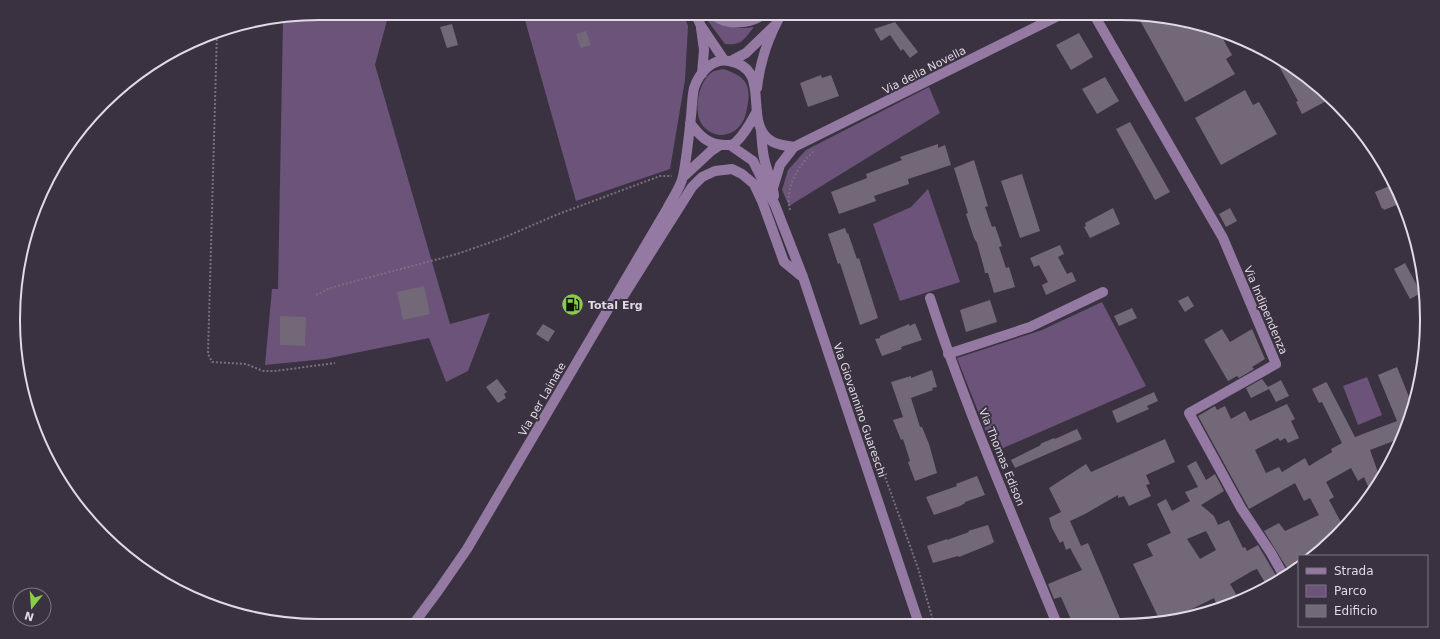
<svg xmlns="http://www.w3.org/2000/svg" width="1440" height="639" viewBox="0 0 1440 639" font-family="'DejaVu Sans',sans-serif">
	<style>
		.green { fill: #6b537a }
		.building { fill: #726878; fill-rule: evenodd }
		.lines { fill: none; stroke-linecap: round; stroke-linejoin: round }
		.path { stroke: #78707d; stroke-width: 2; stroke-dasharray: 2 2; stroke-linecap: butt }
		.minor { stroke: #947aa3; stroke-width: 10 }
		.labels { text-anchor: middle; stroke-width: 4; stroke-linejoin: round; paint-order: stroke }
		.street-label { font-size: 11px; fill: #dfdae3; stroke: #3b3241 }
		.poi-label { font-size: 11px; font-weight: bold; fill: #dfdae3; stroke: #3b3241; text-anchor: start }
		.rim { fill: none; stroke: #dfdae3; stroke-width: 2 }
	</style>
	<rect width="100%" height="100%" fill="#3b3241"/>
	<path class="green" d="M320 13H389L375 65 450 324 490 313 468 371 446 382 429 338 325 359 265 365 272 289H278L283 19Z
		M523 13H683L688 26 685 80 670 169 576 201Z
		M705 13C718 26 737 30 754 27 744 39 742 46 725 44L708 21Z
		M723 69C749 77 752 87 746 113 742 132 721 143 705 128 691 116 698 79 714 71 717 70 720 70 723 69Z
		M929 87 940 113 789 206 782 190 788 170 806 150Z
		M928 189 960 282 900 301 873 224 911 207Z
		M1102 302 1146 386 994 452 957 358 1042 330Z
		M1367 377 1382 415 1358 425 1343 386Z"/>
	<path class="building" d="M1137 15 1180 19 1218 30 1232 55 1226 59 1235 74 1185 102Z
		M895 22 918 52 910 58 903 49 901 51 890 35 881 41 874 29Z
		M452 24 458 45 447 48 440 27Z
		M586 31 591 45 581 48 576 34Z
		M1079 33 1093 57 1071 70 1056 45Z
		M1273 55 1291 65 1332 98 1302 114 1296 102 1298 101Z
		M821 75 822 78 831 75 839 96 808 107 800 83Z
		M1105 77 1119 101 1097 114 1082 89Z
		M1245 90 1253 105 1259 102 1277 134 1221 165 1195 118Z
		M1130 122 1170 192 1155 200 1116 129Z
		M938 144V148L945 145 951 165 908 179 909 184 874 196 876 201 839 214 831 192 867 178 866 174 902 160 900 157Z
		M974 160 988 206 985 207 992 227 995 226 1002 246 999 247 1006 268 1009 267 1015 287 994 293 988 273H985L984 268 977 243 974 238 966 214 968 213 954 168Z
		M1022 174 1040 231 1020 238 1001 181Z
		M1394 184 1404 202 1384 210 1383 208 1382 209 1375 192Z
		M1113 208 1120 224 1090 238 1084 227 1086 226 1085 223Z
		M1230 208 1237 221 1226 227 1219 214Z
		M845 228 847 234 848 233 857 259 859 258 878 318 860 325 840 263 838 264 828 234Z
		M1060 245 1064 254 1058 257 1067 274 1072 272 1076 281 1046 295 1042 285 1048 282 1039 265 1034 267 1030 258Z
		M1405 263 1421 293 1410 299 1394 269Z
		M424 286 430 314 403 320 397 292Z
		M1188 296 1194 306 1185 312 1178 301Z
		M990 300 997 322 966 332 960 310Z
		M1132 308 1137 318 1119 326 1114 316Z
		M280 316 306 317 305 346 280 345Z
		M915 323 922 340 901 347 902 349 882 356 875 339 880 338V336L909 324 910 326Z
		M543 324 555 331 548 342 536 334Z
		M1222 329 1230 342 1252 329 1265 359 1252 367 1254 369 1239 378 1237 376 1228 381 1204 340Z
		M1397 367 1413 407 1404 437 1370 450 1380 478 1371 493 1364 477 1358 481 1351 468 1326 482 1334 497 1329 500 1343 526 1314 556H1299V559L1294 562 1297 568 1290 573 1264 531 1279 523 1285 531 1319 515 1310 498 1304 501 1295 483 1249 509 1198 416 1215 406 1217 410 1225 406 1231 419 1245 411 1250 421 1287 404 1295 419 1291 421 1299 438 1288 443 1285 438 1280 441 1278 438 1255 450 1266 473 1279 467 1282 472 1305 458 1309 466 1332 452 1331 449 1342 443 1322 402 1319 403 1312 389 1326 382 1327 383 1355 437 1397 421 1378 375Z
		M932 370 937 387 932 388 933 390 911 398 920 427H922L929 444 937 473 915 481 908 462 910 461 903 439 901 440 893 420 903 417 891 382 911 376V378Z
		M497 379 507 392 504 394 506 398 498 403 486 387Z
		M1262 379 1268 387 1281 380 1289 396 1276 402 1269 389 1251 398 1246 388Z
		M1154 392 1158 401 1147 406 1149 409 1117 423 1112 411Z
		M1077 429 1082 439 1015 468 1011 460 1041 445 1040 444 1054 438 1055 439Z
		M1165 439 1175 462 1146 475 1150 484 1146 485 1151 496 1129 506 1124 496 1118 498V495L1085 514 1070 521 1081 546 1088 543 1122 623 1073 624 1061 597 1054 599 1048 584 1082 570 1070 548 1066 550 1063 541 1060 543 1052 528 1049 518 1061 512 1049 488 1086 464 1091 472Z
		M1196 461 1206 480 1215 474 1224 491 1201 505 1214 516 1218 525 1229 520 1243 548 1245 547 1247 551 1258 545 1278 579 1267 586 1257 569 1252 571 1230 584 1236 594 1234 596 1238 603 1218 608 1214 598 1178 616 1179 618 1161 623 1133 564 1153 556 1147 544 1171 533 1157 504 1166 499 1172 511 1190 501 1185 492 1198 487 1187 466ZM1206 531 1216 550 1200 559 1187 539Z
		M977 476 985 495 965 502V503L960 506 934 515 926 497 957 486 956 484Z
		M988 525 994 542 991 544 959 557 958 556 933 563 927 546 947 539V540L969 532 968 531Z"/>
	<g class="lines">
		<path class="path" d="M217 31 208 354 212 362 246 364 263 371H275L335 363
			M790 210C789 205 788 198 789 194 791 177 803 161 815 150
			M316 295 330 288 457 254 503 238 556 215 660 176H672
			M858 402 918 568 934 624"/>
		<path class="minor" d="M695 13 701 26 724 60
			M712 13C714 15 717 18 720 19 732 25 755 23 764 13
			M1093 13 1223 238 1276 364 1189 413 1241 508 1271 553 1284 576
			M701 28 704 50 702 74
			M731 61 746 53 774 26
			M757 88C760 63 769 35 782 13
			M690 123C700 136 708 145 725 145 729 145 733 146 736 142 745 134 751 122 757 111
			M761 130C762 141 762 151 765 162 768 173 773 184 774 196
			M730 145 753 161 775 205 803 277 919 624
			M794 147 1064 13
			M683 177 711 151 720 145
			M773 188 780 165 794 147
			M624 295 692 187 702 177 715 171 732 169 742 174 754 184 762 201 784 262 801 276
			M930 298C966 409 1013 516 1057 624
			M948 354 1030 327 1103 292
			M412 626 438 591 467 549 667 209C672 199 681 187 683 176 687 156 689 135 691 116 692 107 692 97 694 88 699 73 712 58 729 61 775 69 740 124 773 142 779 145 787 146 794 147"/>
	</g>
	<defs>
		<symbol id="fuel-disc" viewBox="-11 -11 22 22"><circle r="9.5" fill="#8ace48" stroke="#3b3241"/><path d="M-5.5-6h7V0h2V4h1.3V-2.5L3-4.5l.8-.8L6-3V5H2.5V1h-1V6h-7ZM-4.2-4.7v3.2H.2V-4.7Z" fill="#111"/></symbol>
	</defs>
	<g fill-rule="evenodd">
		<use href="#fuel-disc" x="560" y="292" width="25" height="25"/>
	</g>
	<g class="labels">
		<g class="street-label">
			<text transform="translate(924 70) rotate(-27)" y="4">Via della Novella</text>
			<text transform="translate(1266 310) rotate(67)" y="4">Via Indipendenza</text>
			<text transform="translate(542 399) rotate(-60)" y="4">Via per Lainate</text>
			<text transform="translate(860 410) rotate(71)" y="4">Via Giovannino Guareschi</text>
			<text transform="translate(1002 457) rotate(68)" y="4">Via Thomas Edison</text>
		</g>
		<g class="poi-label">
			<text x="588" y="309">Total Erg</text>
		</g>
	</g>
	<path d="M0 0H1440V639H0ZM319 20H1121A299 299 0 0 1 1420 319V320A299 299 0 0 1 1121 619H319A299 299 0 0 1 20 320V319A299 299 0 0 1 319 20Z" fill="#3b3241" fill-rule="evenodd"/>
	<path class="rim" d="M319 20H1121A299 299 0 0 1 1420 319V320A299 299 0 0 1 1121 619H319A299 299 0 0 1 20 320V319A299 299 0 0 1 319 20Z"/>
	<rect x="1298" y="555" width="130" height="72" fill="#3b3241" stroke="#7d7582"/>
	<rect x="1306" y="568" width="20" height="6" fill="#947aa3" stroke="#7d7582"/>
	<text x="1334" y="575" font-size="12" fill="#dfdae3">Strada</text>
	<rect x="1306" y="585" width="20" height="12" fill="#6b537a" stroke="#7d7582"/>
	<text x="1334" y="595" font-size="12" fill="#dfdae3">Parco</text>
	<rect x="1306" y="605" width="20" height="12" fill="#726878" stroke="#7d7582"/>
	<text x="1334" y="615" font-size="12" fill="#dfdae3">Edificio</text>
	<g transform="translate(32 607) rotate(197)"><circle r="19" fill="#3b3241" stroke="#7d7582"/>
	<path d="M0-3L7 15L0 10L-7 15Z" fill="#8ace48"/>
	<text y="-6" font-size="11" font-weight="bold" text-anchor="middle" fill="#dfdae3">N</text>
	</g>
</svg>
